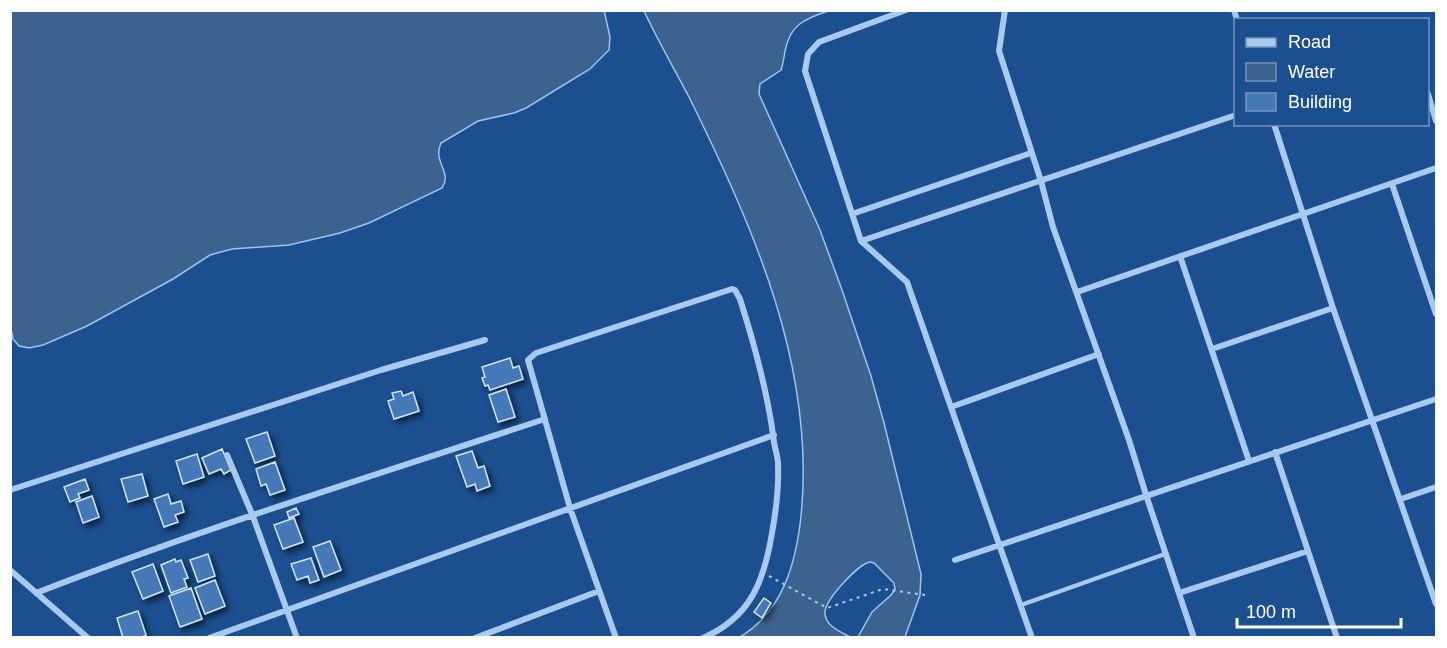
<svg xmlns="http://www.w3.org/2000/svg" width="1447" height="648" viewBox="0 0 1447 648" font-family="Helvetica,sans-serif">
	<style>
		.water { fill: #3c6290; stroke: #9cc4f0; stroke-width: 1.5 }
		.building { fill: #4478b7; stroke: #cfe3fa; stroke-width: 1.5; filter: url(#shadow) }
		.lines { fill: none; stroke-linecap: round; stroke-linejoin: round }
		.path { stroke: #a9c9ee; stroke-width: 2; stroke-dasharray: 3 4.5; stroke-linecap: butt }
		.service { stroke: #a9c9ee; stroke-width: 4.5 }
		.minor { stroke: #a9c9ee; stroke-width: 6 }
	</style>
	<defs>
		<filter id="shadow"><feDropShadow dx="3.5" dy="3.5" stdDeviation="3" flood-color="#0009"/></filter>
	</defs>
	<rect width="100%" height="100%" fill="#1b4f8f"/>
	<path class="water" d="M604 10 610 37 609 50 590 69 526 108 514 113 478 121 441 143C432 163 453 171 442 188L369 223 340 233 289 245 232 249 210 255 173 279 87 326 43 345 29 348 19 346 13 339 10 325 11 11Z
		M644 11H828C804 19 790 25 785 51 784 58 783 64 781 70L760 84 759 94 820 230 842 290 871 376 884 423 921 574 920 595 905 637H858L872 612 891 595 895 589 894 583 874 563 870 562C858 564 824 601 825 613 825 626 841 632 850 637H740C783 611 796 563 801 516 816 368 754 229 690 99 675 70 658 41 644 11Z"/>
	<path class="building" d="M510 358 513 368 519 366 523 379 490 390 488 385 485 386 482 378 485 377 482 367Z
		M506 389 515 417 498 422 489 395Z
		M401 391 403 396 413 392 419 411 394 419 388 401 394 399 392 393Z
		M267 432 275 456 255 463 246 439Z
		M222 449 231 470 224 474 221 469 209 474 202 458Z
		M472 451 478 468 484 466 490 486 477 491 475 484 467 487 456 456Z
		M197 454 204 477 183 484 176 461Z
		M275 462 285 490 270 495 266 484 261 486 256 469Z
		M142 474 148 496 128 502 121 479Z
		M85 479 89 490 78 494 80 498 70 502 64 487Z
		M168 494 171 504 181 501 184 512 175 515 178 522 164 527 154 499Z
		M92 496 99 517 83 523 76 502Z
		M296 508 299 514 289 518 287 512Z
		M294 518 303 542 283 549 274 525Z
		M330 541 341 570 324 577 313 547Z
		M208 554 215 576 198 582 190 560Z
		M311 558 319 580 310 583 308 576 297 580 291 564Z
		M175 559 176 562 181 560 188 578 184 579 187 587 171 593 161 565Z
		M153 564 163 591 143 599 132 572Z
		M215 580 225 606 205 614 195 588Z
		M191 588 202 619 180 627 169 596Z
		M764 598 771 603 762 618 754 612Z
		M138 611 146 635 140 638H123L117 618Z"/>
	<g class="lines">
		<path class="path" d="M769 576 827 608 883 589 925 595"/>
		<path class="service" d="M1021 605 1165 554"/>
		<path class="minor" d="M906 10 819 42 808 54 805 71 861 241 907 282 1032 638
			M1005 10 999 51 1041 181 1053 227 1129 440 1147 498 1194 638
			M1234 10 1237 20
			M1428 94 1436 121
			M1274 124 1333 308 1436 604
			M1392 184 1436 314
			M852 214 1031 153
			M861 241 1236 115
			M1180 256 1249 461
			M1077 292 1436 168
			M1212 349 1333 308
			M951 407 1099 354
			M1275 452 1337 638
			M227 455 252 514 297 638
			M10 490 381 370 485 340
			M1401 499 1436 487
			M955 560 1436 399
			M10 570 88 638
			M36 593C204 528 375 475 545 419
			M1179 593 1308 551
			M209 638 774 435
			M475 638 599 591
			M616 638 570 508 528 360 536 353 732 289 735 290 740 299C755 346 768 393 774 442 775 449 778 457 778 464 779 487 776 511 772 533 764 581 751 617 703 638"/>
	</g>
	<rect width="1447" height="648" fill="none" stroke="#ffffff" stroke-width="24"/>
	<rect x="1234" y="18" width="195" height="108" fill="#1b4f8f" stroke="#7695bc" stroke-width="1.5"/>
	<rect x="1246" y="38" width="30" height="9" fill="#a9c9ee" stroke="#7695bc" stroke-width="1.5"/>
	<text x="1288" y="48" font-size="18" fill="#ffffff">Road</text>
	<rect x="1246" y="63" width="30" height="18" fill="#3c6290" stroke="#7695bc" stroke-width="1.5"/>
	<text x="1288" y="78" font-size="18" fill="#ffffff">Water</text>
	<rect x="1246" y="93" width="30" height="18" fill="#4478b7" stroke="#7695bc" stroke-width="1.5"/>
	<text x="1288" y="108" font-size="18" fill="#ffffff">Building</text>
	<path d="M1237 618v9h164v-9" fill="none" stroke="#ffffff" stroke-width="3"/>
	<text x="1246" y="618" font-size="18" fill="#ffffff" stroke="#1b4f8f" stroke-width="4.5" paint-order="stroke">100 m</text>
</svg>
